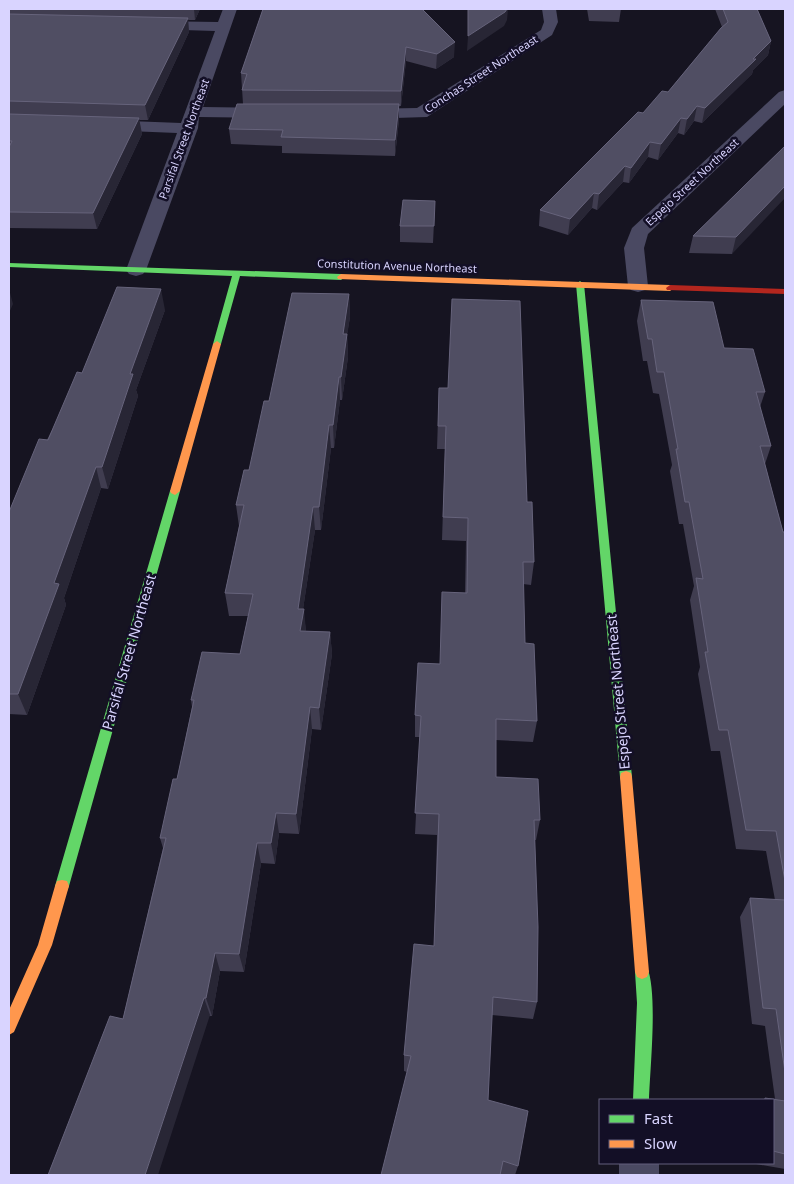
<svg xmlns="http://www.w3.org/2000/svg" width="794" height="1184" viewBox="0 0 794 1184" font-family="'Noto Sans',sans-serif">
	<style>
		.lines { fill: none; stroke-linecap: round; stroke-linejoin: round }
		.street { fill: #4a4962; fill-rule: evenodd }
		.fast { fill: #63d668; fill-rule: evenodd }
		.slow { fill: #ff974d; fill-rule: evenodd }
		.jam { fill: #b3261e; fill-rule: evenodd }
		.wall { fill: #403d50 }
		.shaded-wall { fill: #282635 }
		.building { fill: #504e63; stroke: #66637b }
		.labels { text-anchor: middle; stroke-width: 5; stroke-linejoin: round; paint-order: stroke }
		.far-street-label { font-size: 11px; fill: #d9d4ff; stroke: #130f26 }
		.street-label { font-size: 14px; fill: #d9d4ff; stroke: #130f26 }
	</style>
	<rect width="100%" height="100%" fill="#161421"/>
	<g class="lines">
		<path class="street" d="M223 9H237L203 107 271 108 277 109 279 113 277 117 271 118 199 117 198 128 146 270 143 274 136 276 129 274 126 270 177 133 103 130 97 129 95 125 97 121 103 120 181 123 215 31 150 29 143 25 150 21 218 22Z
			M542 9H556L558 22 552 35 427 117 362 119 356 118 354 114 356 110 362 109 417 108 541 30 544 22Z
			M785 90V104L648 234 644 248 648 286 645 290 638 292 631 290 628 286 624 248 632 228 779 92Z
			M619 1163H659V1175H619Z"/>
		<path class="fast" d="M9 263 341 274 345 277 341 280 240 276 221 344 217 347 213 344 232 276 9 267Z
			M580 281 584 284 632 777 631 781 626 783 621 781 620 777 576 284Z
			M175 487 180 491 69 886 67 891 62 892 57 891 55 886 170 491Z
			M642 965 647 967C658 993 650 1068 649 1100H633L637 1003 635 972 637 967Z"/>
		<path class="slow" d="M341 274 670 285 674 288 670 291 338 279 337 277Z
			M217 341 221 344 180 491 175 495 171 493 170 491 213 344Z
			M626 771 631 773 632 777 649 972 647 977 642 979 637 977 635 972 620 777 621 773Z
			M62 880 67 881 69 886 52 945 14 1032 9 1035V1010L38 945 55 886 57 881Z"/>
		<path class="jam" d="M670 285 785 289V294L667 290 666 288Z"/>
	</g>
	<path class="wall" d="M9 9H200L195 20H188L189 32 148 120H139L142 134 97 229 9 228Z
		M263 9 454 57 436 69 406 61 401 106H399V120L395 156 282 153V146L231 144 229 129 243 104 241 73Z
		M587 9H621L619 22 589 21Z
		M715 9H757L771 41 768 55 753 70 752 74 702 123 694 121 684 135 678 133 658 160 648 157 629 183 623 182 597 210 592 208 568 235 539 226 540 210 643 113 668 92 722 27Z
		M785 146 732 254 689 253 693 236Z
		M435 201 433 243 400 242V226Z
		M349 294 350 317 347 334 348 357 342 400H340L334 448H331L321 530H315L303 609 306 631 330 632 332 654 321 730 312 729 299 834 279 833 275 864 261 863 244 972 220 971 212 1016 123 1019 163 848 160 838 177 779 192 707 191 700 240 654 248 616H229L225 593 239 526 236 505 249 470 269 401Z
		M641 300 724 348 765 392 760 407 771 446 765 464 783 532H785V1169L756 1164V1163H773V1100H763L765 1098 775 1099 765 1026 752 1024 740 917 750 898 775 900 766 851 736 849 720 751H711L698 674 700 667 690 600 694 586 683 524H679L670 471 672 465 659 394 653 393 647 361H643L637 321Z
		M165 310 136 390 138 396 108 489 101 488 64 598 66 605 27 715 9 714V512L82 373Z
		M439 388 527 502 534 562 531 585 523 584 525 643 537 721 533 742 496 740V777L540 820 536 840H535L537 1002 533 1019 492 1015 488 1100 518 1166 515 1175H500L407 1072 404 1071V1055L434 946 437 835 415 834 420 737H415V715L440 664 465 593 466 541 442 540 445 449H437Z"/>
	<path class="shaded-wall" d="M194 9H200L195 20Z
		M507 9H508L507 20 504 26 467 51 468 36Z
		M188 18 189 32 148 120 145 105Z
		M771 41 768 55 753 70 752 74 702 123 705 108Z
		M455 42 454 57 436 69 437 54Z
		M406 47V61L401 106V91Z
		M399 104V120L395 156V140Z
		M697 106 694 121 684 135 687 119Z
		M139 118 142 134 97 229 93 213Z
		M681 118 678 133 658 160 661 144Z
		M650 142 648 157 629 183 631 168Z
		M625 166 623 182 597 210 599 194Z
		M785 186V198L732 254 736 237Z
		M594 193 592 208 568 235 570 219Z
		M9 289 13 304 9 313Z
		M161 289 165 310 136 390 138 396 108 489 102 467 130 374Z
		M349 294 350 317 344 357 343 334Z
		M347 334 348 357 342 400 341 377Z
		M339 377 340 400 334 448 333 425Z
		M329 425 331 448 321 530 319 507Z
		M96 467 101 488 64 598 66 605 27 715 18 694 54 583Z
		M313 507 315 530 300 629 304 609 306 631 302 653 298 609Z
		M330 632 332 654 321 730 319 708Z
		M310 707 312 729 299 834 296 814Z
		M276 813 279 833 275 864 271 843Z
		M257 843 261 863 244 972 239 954Z
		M215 953 220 971 212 1016 206 998Z
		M204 998 210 1015 158 1175H145Z"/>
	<path class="building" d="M263 9H422L455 42 437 54 406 47 401 91 242 90 247 74 241 73Z
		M468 9H507L505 12 468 36Z
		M723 9H757L771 41 753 59H756L705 108 697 106 687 119 681 118 661 144 650 142 631 168 625 166 599 194 594 193 570 219 540 210 638 112 643 113 662 91 668 92 721 28 728 22Z
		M9 14 188 18 145 105 9 101Z
		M237 104H399L395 140 281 137 283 130 229 129Z
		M9 114 139 118 93 213 9 212V147L12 141H9Z
		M785 146V186L736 237 693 236Z
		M403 200 435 201 434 226H400Z
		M117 287 161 289 130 374H133L102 467H96L54 583 59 584 18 694H9V512L39 439 48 440 77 372 82 373Z
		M292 293 349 294 343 334H347L341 377H339L333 425H329L319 507H313L298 609H304L300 631 330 632 319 708 310 707 296 814 276 813 271 843H257L239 954 215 953 206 998H204L145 1175H48L110 1016 123 1019 166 838H160L173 779H177L194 700H191L202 652 240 654 253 594 225 593 244 505H236L244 470H249L264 401H269Z
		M452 299 520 301 527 502H532L534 562H523L525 643 534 644 537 721 496 719V777L538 779 540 820H534L538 927 537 1002 493 997 488 1100 528 1111 518 1166 503 1161 500 1175H381L411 1056 404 1055 414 944 434 946 439 814 415 813 421 716 415 715 418 663 440 664 442 592 467 593 468 518 443 517 446 426H438L439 388H448Z
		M641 300 713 302 724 348 753 349 765 392H756L771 446H760L783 532H785V881L776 831 746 830 728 730H719L705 652H708L696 578 703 579 689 502H685L676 449H678L664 372H657L652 339H648Z
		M750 898 785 900V1072L776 1009 763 1008Z
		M765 1098 785 1101V1154L773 1151V1100H765Z"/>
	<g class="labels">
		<g class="far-street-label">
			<text transform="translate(481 74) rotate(-33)" y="4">Conchas Street Northeast</text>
			<text transform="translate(184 139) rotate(-70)" y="4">Parsifal Street Northeast</text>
			<text transform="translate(692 182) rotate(-43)" y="4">Espejo Street Northeast</text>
			<text transform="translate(397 266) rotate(2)" y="4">Constitution Avenue Northeast</text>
		</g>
		<g class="street-label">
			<text transform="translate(129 652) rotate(-74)" y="5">Parsifal Street Northeast</text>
			<text transform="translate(618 692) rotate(-95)" y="5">Espejo Street Northeast</text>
		</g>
	</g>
	<rect width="794" height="1184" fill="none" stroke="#d9d4ff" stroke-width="20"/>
	<rect x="599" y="1099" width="175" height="65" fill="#130f26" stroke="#625e7d"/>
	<rect x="609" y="1115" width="25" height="8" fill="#63d668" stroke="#625e7d"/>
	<text x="644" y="1124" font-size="15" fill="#d9d4ff">Fast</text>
	<rect x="609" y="1140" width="25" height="8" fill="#ff974d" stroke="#625e7d"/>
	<text x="644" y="1149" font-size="15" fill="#d9d4ff">Slow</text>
</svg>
